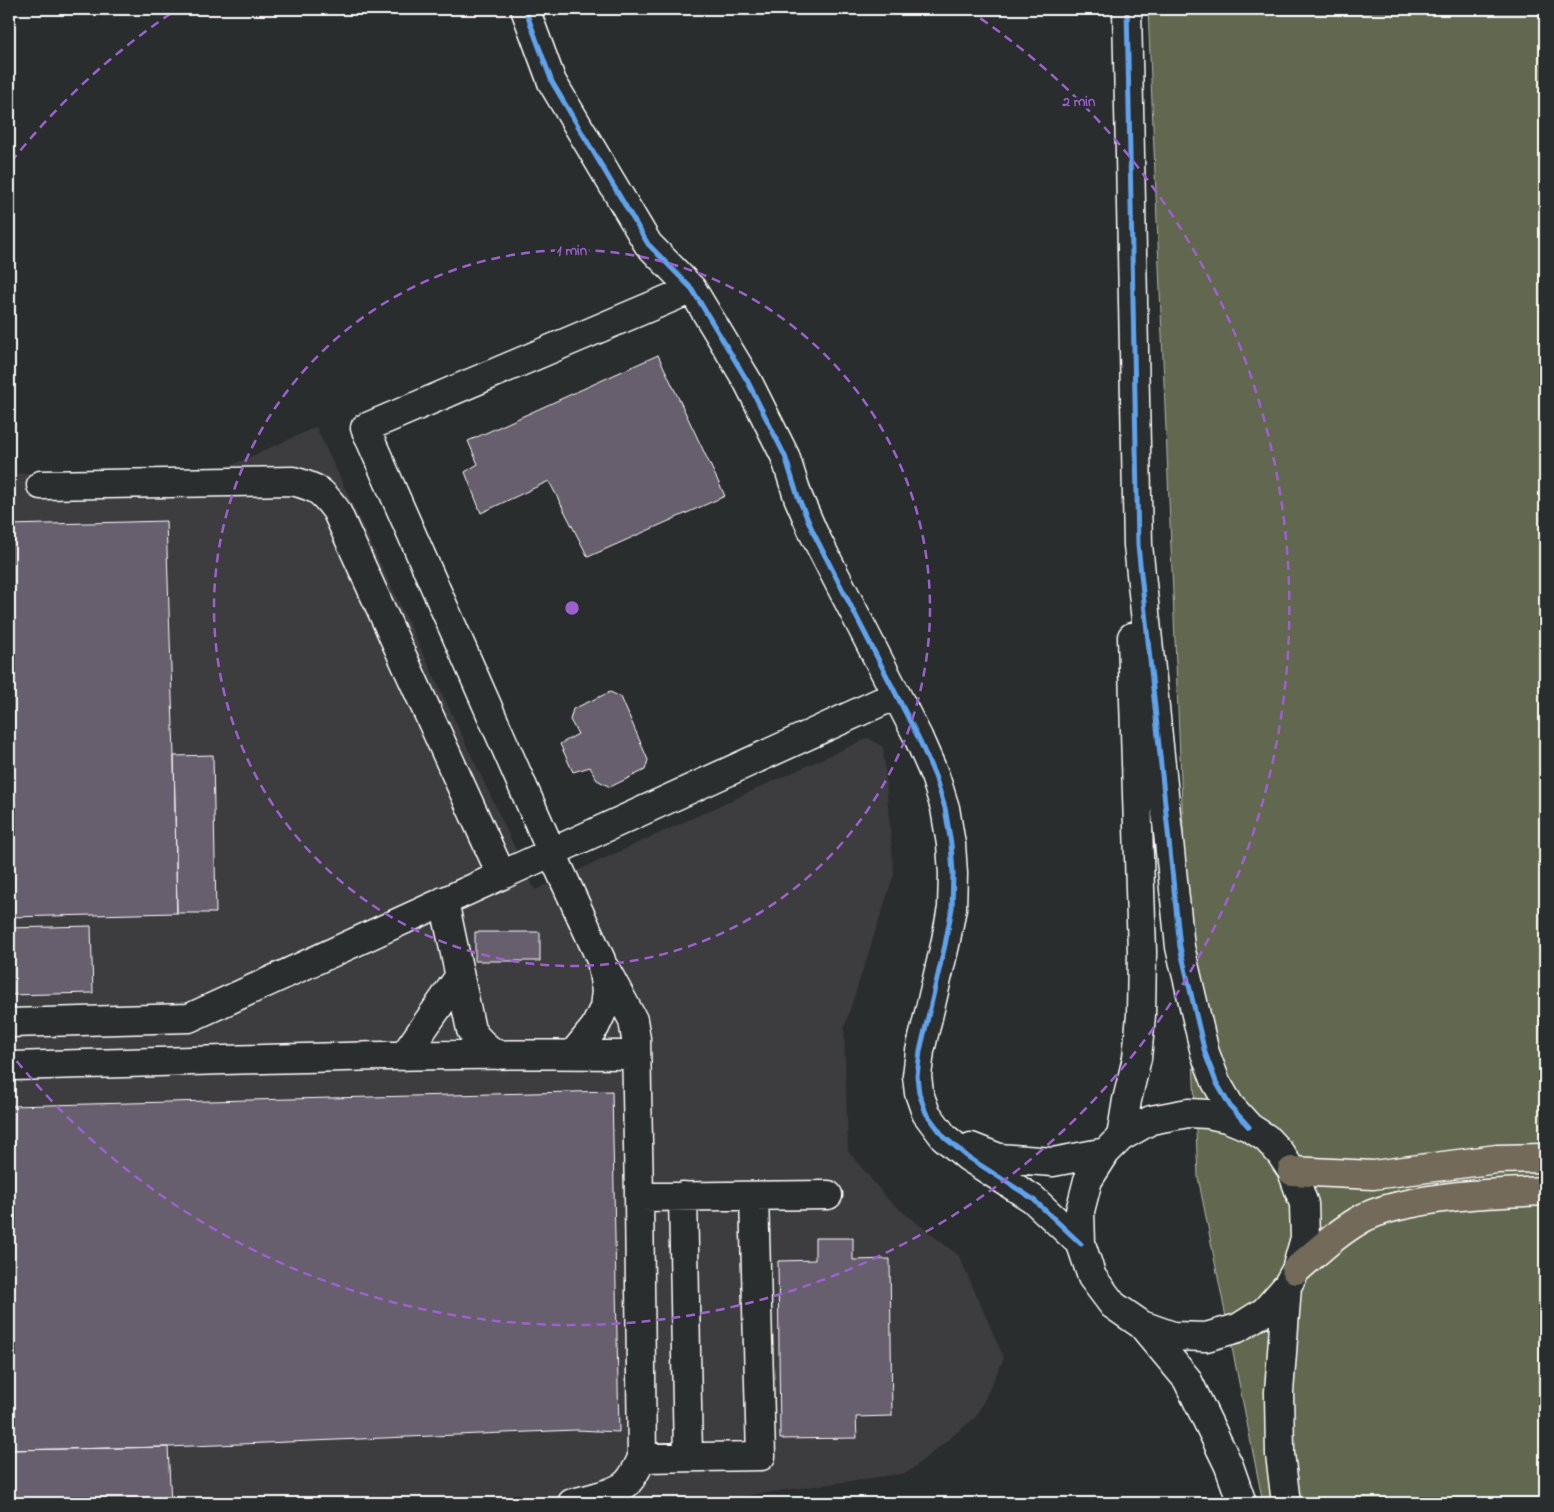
<svg xmlns="http://www.w3.org/2000/svg" width="1554" height="1512" viewBox="0 0 1554 1512" font-family="'Indie Flower',sans-serif">
	<style>
		.built { fill: #3c3c41 }
		.green { fill: #62684f; stroke: #b0b4a7 }
		.building { fill: #675e6e; stroke: #fff }
		.lines { fill: none; stroke-linecap: round; stroke-linejoin: round }
		.minor-casing { stroke: #fff; stroke-width: 31 }
		.highway-casing { stroke: #fff; stroke-width: 31 }
		.minor { stroke: #2a2d2e; stroke-width: 28 }
		.highway { stroke: #736b5a; stroke-width: 28 }
		.cycleway-casing { stroke: #2a2d2e; stroke-width: 8 }
		.cycleway { stroke: #60a3ed; stroke-width: 5 }
		.ring { fill: none; stroke: #9c61cf; stroke-width: 2.5; stroke-dasharray: 9 6 }
		.centre { fill: #9c61cf; stroke: #2a2d2e; stroke-width: 2.5 }
		.ring-label { font-size: 15px; text-anchor: middle; font-weight: bold; fill: #9c61cf; stroke: #2a2d2e; stroke-width: 5; stroke-linejoin: round; paint-order: stroke }
	</style>
	<rect width="100%" height="100%" fill="#2a2d2e"/>
	<filter id="ink" filterUnits="userSpaceOnUse"><feTurbulence type="fractalNoise" baseFrequency=".02" numOctaves="2"/><feDisplacementMap in="SourceGraphic" scale="10" xChannelSelector="R" yChannelSelector="G"/><feConvolveMatrix kernelMatrix="1 2 1 2 8 2 1 2 1" color-interpolation-filters="sRGB"/></filter>
	<g filter="url(#ink)">
		<path class="built" d="M316 427 535 890 868 738 883 747 894 874 844 1028 848 1151 889 1201 959 1256 1004 1358 976 1417 907 1473 694 1503H9V474L53 472H217Z"/>
		<path class="green" d="M1148 9H1545V1503H1263L1198 1177Z"/>
		<path class="building" d="M658 355 725 496 588 557 549 481 481 513 465 472 478 464 468 441Z
			M166 521 174 756 177 913 9 917V525Z
			M610 692 621 697 648 760 645 770 610 787 597 780 590 767 573 772 560 744 578 734 570 720 573 709Z
			M213 755 216 913H177L174 756Z
			M91 926 93 993 9 995V928Z
			M475 932H540V961H475Z
			M612 1091 619 1432 576 1430 168 1447 9 1450V1106Z
			M815 1238H853V1260L890 1259 892 1416 856 1417 857 1438 780 1439 778 1261 815 1260Z
			M168 1447 171 1503H9V1450Z"/>
		<g class="lines">
			<defs>
				<path id="minor" d="M525 9 552 82 648 244 692 289 748 382 785 456 798 497 814 534 918 737 935 776 945 808 951 844 953 874 952 908 945 945 920 1051 917 1076 919 1093 926 1113 944 1137 968 1157 1033 1199 1081 1244
					M1127 9 1138 545 1180 947 1205 1053 1216 1082 1230 1106 1249 1127
					M41 485 293 481C318 488 321 490 336 510L501 874
					M444 901 471 1030C478 1041 486 1048 497 1055
					M9 1023 189 1018 896 695
					M573 1054 595 1027 604 1008 606 991 601 960 552 853 365 428 692 289
					M404 1056 459 977
					M9 1066C218 1061 427 1052 636 1055
					M1121 1137 1127 1100 1137 1058 1141 1015 1142 952 1132 637
					M971 1147 999 1158 1053 1162 1106 1152
					M683 1196 688 1457
					M639 1197 828 1195
					M1142 1325 1173 1336 1206 1337 1238 1328 1265 1311 1287 1286 1296 1270 1305 1238 1304 1204 1292 1171 1280 1153 1266 1138 1249 1127 1227 1118 1208 1114 1188 1113 1151 1120 1121 1137 1106 1152 1088 1180 1080 1211 1081 1244 1092 1277 1113 1305 1142 1325 1187 1379 1229 1466 1242 1503
					M642 1458 761 1456 754 1196
					M572 1503C588 1499 617 1494 628 1482 634 1475 638 1467 642 1458L639 1197 636 1039 633 1020 606 970
					M1286 1503 1280 1454 1279 1392 1287 1286"/>
				<path id="highway" d="M1292 1171 1373 1175 1497 1159 1545 1158
					M1296 1270C1318 1251 1339 1231 1365 1217 1380 1210 1397 1206 1413 1203 1456 1194 1501 1193 1545 1191"/>
			</defs>
			<use href="#minor" class="minor-casing"/>
			<use href="#highway" class="highway-casing"/>
			<use href="#minor" class="minor"/>
			<use href="#highway" class="highway"/>
			<defs>
				<path id="cycleway" d="M525 9 552 82 648 244 692 289 748 382 785 456 798 497 814 534 918 737 935 776 945 808 951 844 953 874 952 908 945 945 920 1051 917 1076 919 1093 926 1113 944 1137 968 1157 1033 1199 1081 1244
					M1127 9 1138 545 1180 947 1205 1053 1216 1082 1230 1106 1249 1127"/>
			</defs>
			<use href="#cycleway" class="cycleway-casing"/>
			<use href="#cycleway" class="cycleway"/>
		</g>
	</g>
	<g class="ring">
		<circle cx="572" cy="608" r="358"/>
		<path d="M11 162A717 717 0 0 1 176 10M968 10A717 717 0 1 1 11 1054"/>
	</g>
	<circle cx="572" cy="608" r="8" class="centre"/>
	<g class="ring-label">
		<text x="1079" y="106">2 min</text>
		<text x="572" y="255">1 min</text>
	</g>
	<rect width="1554" height="1512" fill="none" stroke="#2a2d2e" stroke-width="30"/>
	<rect x="15" y="15" width="1524" height="1482" fill="none" stroke="#fff" stroke-width="2" filter="url(#ink)"/>
</svg>
